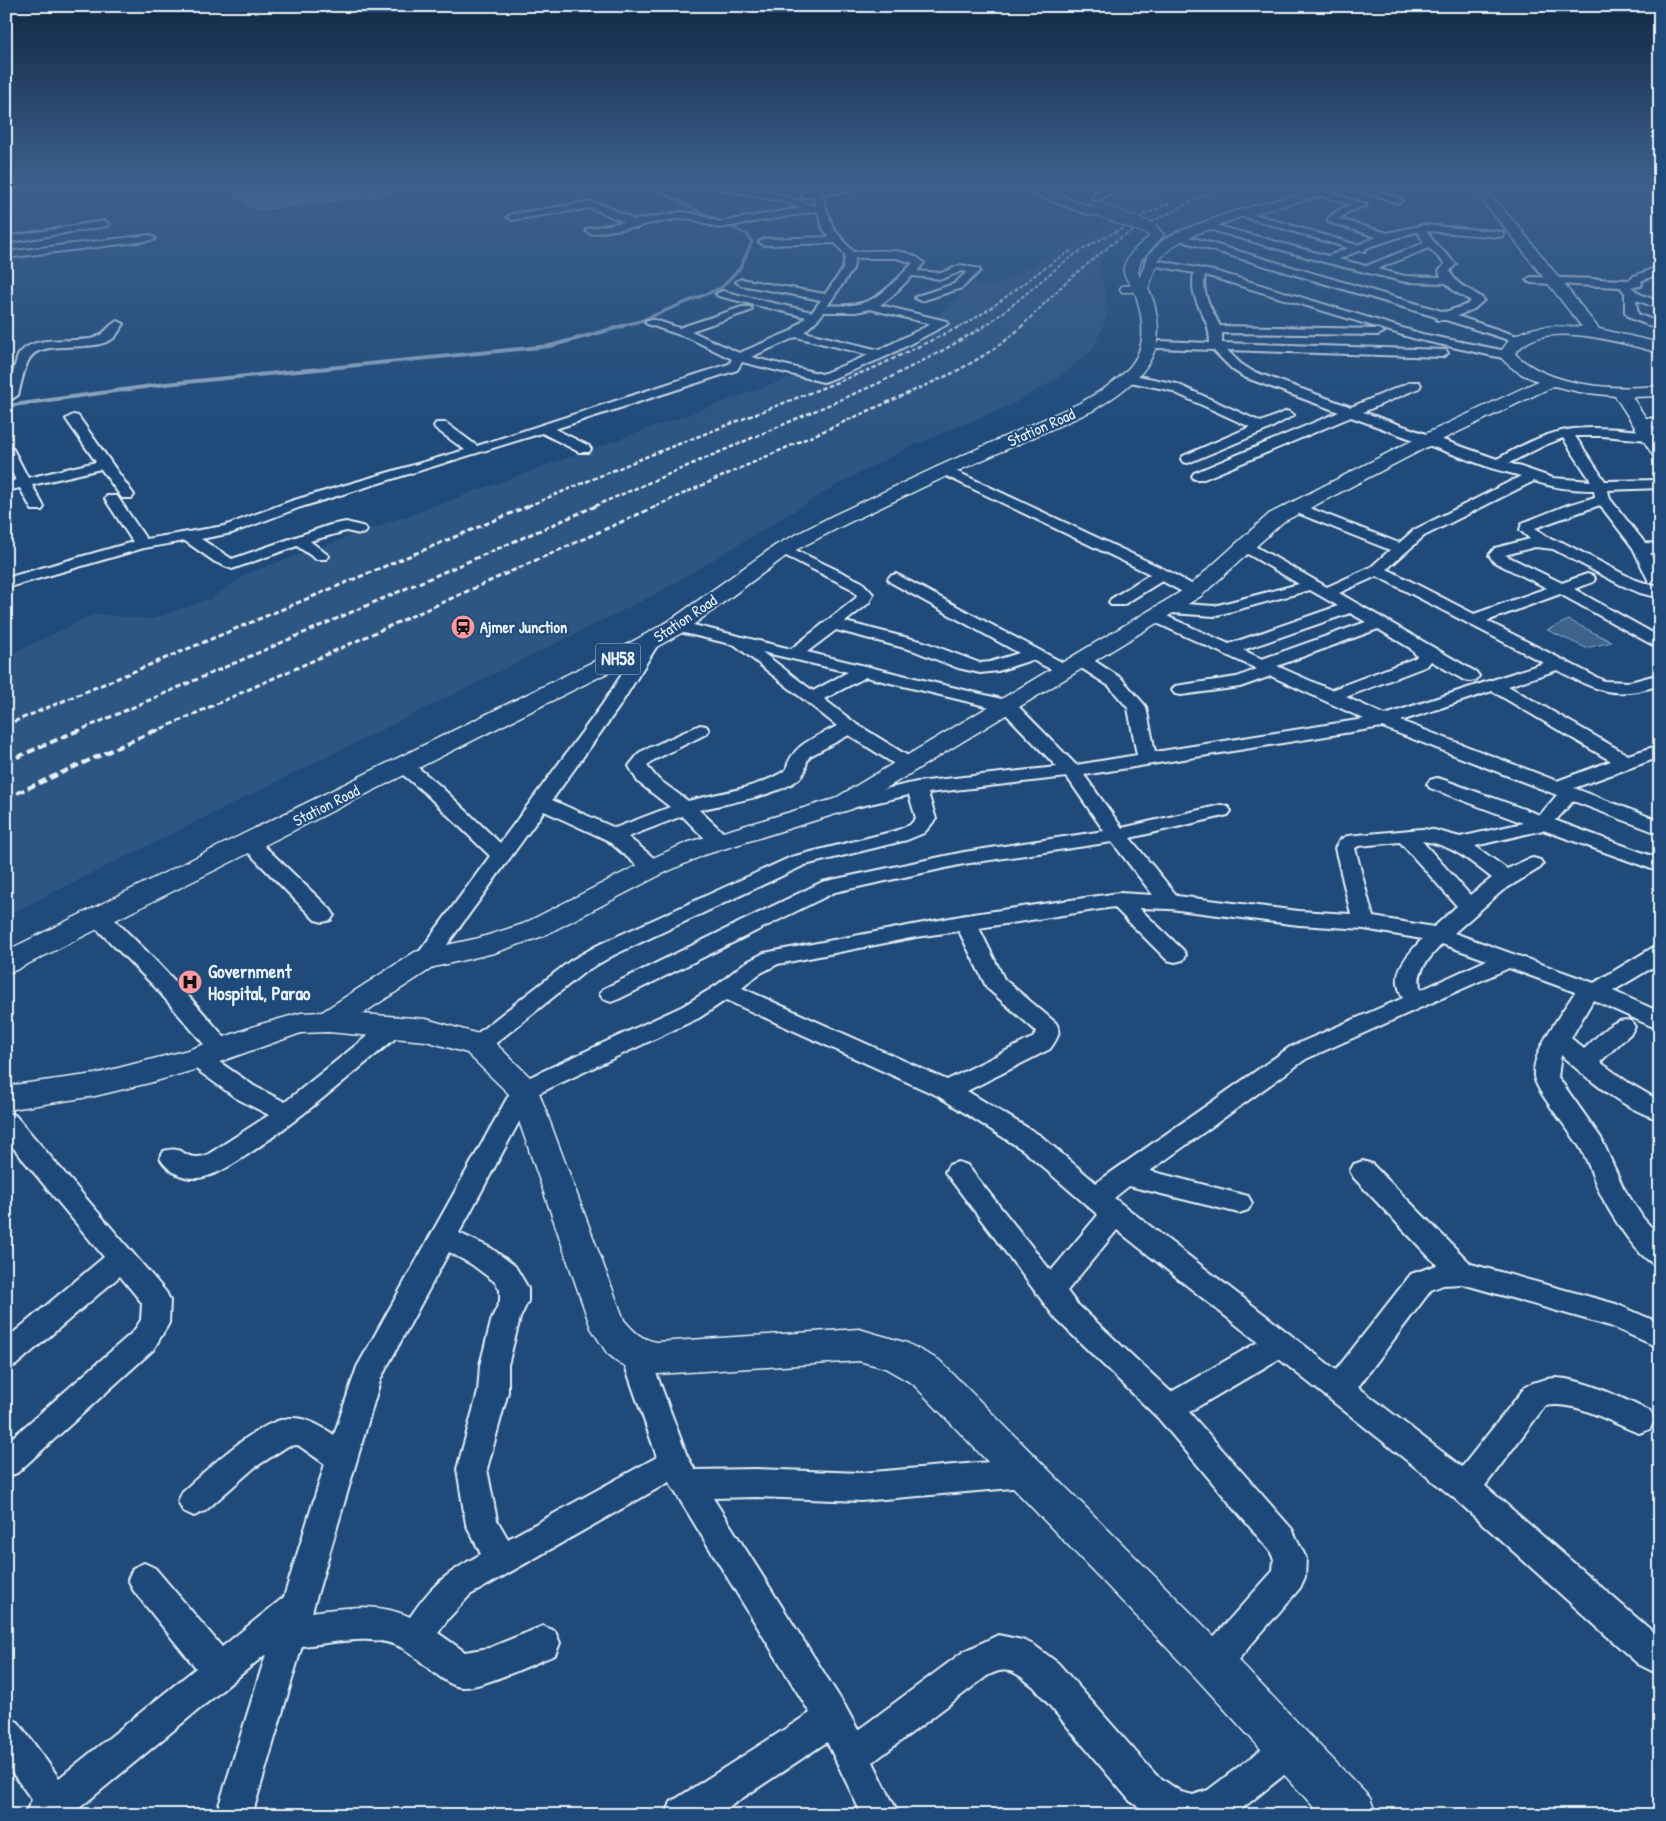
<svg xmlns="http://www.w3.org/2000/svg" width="1666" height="1821" viewBox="0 0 1666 1821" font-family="'Patrick Hand',sans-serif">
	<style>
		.built { fill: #2e5683 }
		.green { fill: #3c628c; stroke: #92aac2 }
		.water { fill: #6685a7; stroke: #9ab0c7 }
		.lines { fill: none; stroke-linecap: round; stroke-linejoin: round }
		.shore { stroke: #b4c6d8; stroke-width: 1 }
		.stream-far1 { stroke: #9ab0c7; stroke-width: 3 }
		.stream { stroke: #9ab0c7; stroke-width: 4 }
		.street-casing { stroke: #e8f1f8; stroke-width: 4 }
		.secondary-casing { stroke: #e8f1f8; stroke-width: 3 }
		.primary-casing { stroke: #e8f1f8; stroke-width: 3 }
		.highway-casing { stroke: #e8f1f8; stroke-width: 3 }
		.street { fill: #1f4a7a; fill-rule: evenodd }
		.secondary { fill: #1f4a7a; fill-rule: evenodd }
		.primary { fill: #1f4a7a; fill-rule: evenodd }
		.highway { fill: #1f4a7a; fill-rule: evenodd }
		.rail-far3 { stroke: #e8f1f8; stroke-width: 2; stroke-dasharray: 4 2; stroke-linecap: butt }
		.rail-far2 { stroke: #e8f1f8; stroke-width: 2.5; stroke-dasharray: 4.5 2.5; stroke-linecap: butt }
		.rail-far1 { stroke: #e8f1f8; stroke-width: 3; stroke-dasharray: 5.5 3; stroke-linecap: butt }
		.rail { stroke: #e8f1f8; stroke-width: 4; stroke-dasharray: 8 4; stroke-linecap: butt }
		.highway-bridge-casing { stroke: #e8f1f8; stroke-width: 15; stroke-linecap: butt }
		.highway-bridge { stroke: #1f4a7a; stroke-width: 13 }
		.labels { text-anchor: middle; stroke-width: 4; stroke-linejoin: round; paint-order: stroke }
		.far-street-label { font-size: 16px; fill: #e8f1f8; stroke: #1f4a7a }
		.far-poi-label { font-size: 16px; font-weight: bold; fill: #e8f1f8; stroke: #1f4a7a; text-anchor: start }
		.shield { fill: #1f4a7a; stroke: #acbfd2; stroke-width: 1 }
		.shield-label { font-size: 18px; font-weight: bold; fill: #e8f1f8 }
		.poi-label { font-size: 19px; font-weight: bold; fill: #e8f1f8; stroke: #1f4a7a; text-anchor: start }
	</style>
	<rect width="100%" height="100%" fill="#1f4a7a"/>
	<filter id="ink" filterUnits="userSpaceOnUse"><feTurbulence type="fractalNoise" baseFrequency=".02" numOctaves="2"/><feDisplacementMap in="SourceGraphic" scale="10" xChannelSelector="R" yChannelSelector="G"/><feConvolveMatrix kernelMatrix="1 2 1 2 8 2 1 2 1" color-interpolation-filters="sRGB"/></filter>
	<g filter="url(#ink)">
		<path class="built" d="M1068 184H1196L1132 213 1074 193Z
			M1110 225 1130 232 1116 244 1099 264 1105 288 1108 313 1093 350 1057 379 1011 405 912 446 842 482 658 593 6 916V657L94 614 151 619 210 599 246 574 387 523 798 375 814 378 916 336 972 284 996 286 1042 259Z"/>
		<path class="green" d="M1569 620 1612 642 1586 648 1547 630Z"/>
		<path class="water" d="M245 184H421L411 189 382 195 261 210C247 207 238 203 231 190L236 186Z"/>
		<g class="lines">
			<path class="shore" d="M241 184 238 191 249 202 261 205 331 197 410 184
				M247 184V193L252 197 262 199 380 184
				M255 184V189L262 191 328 184"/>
			<path class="stream-far1" d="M618 327 640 321 721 288 740 268 752 242 748 235 644 184"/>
			<path class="stream" d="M6 406 166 384 550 346 623 326"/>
			<defs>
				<path id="street" d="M6 184H31L26 187 6 190Z
					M706 184C742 183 780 194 813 206H816L813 197H802V193L807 192 792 184H804L818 190 860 184H883L878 187 822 195 833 228 853 252C874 251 909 246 924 263L917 271 941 273 961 265 979 269 980 271 962 288 921 301 915 298 917 296 954 284 967 272 962 271 942 279 912 276 891 297 880 305 946 321 948 323 946 325 885 357 827 381 823 382 742 362 737 370 555 429 589 446 591 449 589 452H579L542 433 301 507 232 533 201 539 232 559 330 525 346 522 365 527 367 530 365 533 360 534 346 531 310 541 329 556 326 559H316L297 546 232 569 215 562 185 541 144 548 6 588V578L133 542 105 499 107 496H117L146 539 224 526 291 501 465 450 436 429 434 426 436 423H446L477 446 729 364 732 359 689 338 647 324 645 322 647 320H655L679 328 742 307H750L752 309 750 311 691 331 739 353 791 331 806 317 718 296 716 294 722 291 812 312 821 300 741 285 736 282 741 279 825 294 843 269 845 255 835 243 764 245 759 242 764 239 830 237 823 229 818 211 719 228 692 219 682 218 642 225 637 228 633 227 591 234 586 231 587 229 624 222 591 208 512 220 507 217 512 214 591 202 606 206 635 220 682 212 696 214 720 222 801 208 782 201 711 187ZM855 258H896L913 263C883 293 873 309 828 305L853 269ZM870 309 931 324 879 350 804 332 819 318 824 312H856ZM796 337 869 355 822 374 751 357Z
					M1107 184H1117V188L1099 200H1093V196L1107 187Z
					M1343 184H1357L1403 200 1398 203 1395 202Z
					M1320 189 1367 205 1348 212 1339 219 1387 233 1424 225 1503 232V236L1499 237 1427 231 1434 242 1456 264 1450 271C1458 289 1472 288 1484 300L1474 309 1457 316 1523 338 1525 340 1523 342H1515L1446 320H1437L1436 317 1175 239 1174 237 1179 234 1183 235 1445 312 1466 305 1471 301 1454 291 1446 283 1405 282 1324 262 1201 227 1199 225 1204 222 1328 256 1348 248 1238 215 1236 213 1238 211H1244L1357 245 1377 237 1328 222V218L1342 208 1352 205 1317 194 1315 192ZM1415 232H1418L1424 243 1366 266 1339 259 1358 251H1365L1366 248ZM1429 248 1445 264 1439 271 1441 277 1405 276 1377 269Z
					M104 221 109 224 107 226 11 242 6 239 11 236Z
					M150 235 155 238 154 240 6 258V252Z
					M1150 259 1218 272 1422 334 1511 352 1513 355 1511 358 1507 359 1416 339 1205 275C1201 295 1212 309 1220 326L1378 329 1384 332 1378 335 1222 333V343L1446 350 1448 353 1442 357 1227 350 1241 364 1252 371 1351 407 1411 382H1419L1421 385 1419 388 1363 412 1497 459C1549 430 1569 424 1629 430 1637 431 1650 430 1655 436L1648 440 1602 436H1575L1605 481 1660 480V488L1608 490 1610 499 1645 543 1660 544V554L1650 553 1660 572V583L1649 582 1633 548 1600 505 1535 528 1552 540 1562 542 1633 579 1660 588V598L1640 593 1621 585 1553 549 1535 547 1505 555 1562 583 1587 574 1593 576 1595 579 1593 582 1574 589 1660 637V649L1560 594 1487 621 1604 681 1630 682 1660 674V685C1614 700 1598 691 1557 670L1508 686 1628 755 1660 745V757L1574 788 1660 821V834L1573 801 1557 819 1554 820 1660 859V872L1543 830 1475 846 1507 869 1526 860 1533 858 1540 860 1543 864 1540 868 1502 891 1454 933 1594 983 1652 948 1660 946V963L1613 991 1660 1012V1030L1593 1000 1571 1038 1584 1049C1598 1037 1612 1016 1631 1021L1635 1027 1631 1033 1600 1062 1629 1083 1660 1101V1120C1622 1108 1590 1081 1561 1055L1558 1077 1601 1138 1623 1187 1643 1218 1660 1237V1267C1638 1260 1609 1212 1599 1191 1593 1178 1589 1163 1581 1149 1573 1134 1535 1091 1534 1076 1532 1050 1561 1015 1575 992L1509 968 1306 1059 1150 1171 1248 1196 1252 1203 1248 1210 1239 1213 1129 1186 1114 1198 1336 1370 1411 1274 1437 1265 1354 1178 1350 1171 1354 1164 1363 1161 1372 1164 1471 1264 1616 1304 1660 1323V1348L1610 1326 1462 1284 1443 1285 1431 1290 1358 1387 1462 1467 1526 1386C1535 1382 1546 1378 1556 1378 1585 1379 1623 1399 1650 1411L1654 1420 1650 1429 1639 1433C1610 1423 1577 1400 1545 1406L1485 1486 1660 1638V1675L1638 1664 1454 1498 1279 1359 1189 1412 1292 1529 1306 1558 1305 1577 1300 1588 1224 1676 1212 1681 1200 1676 1195 1664 1200 1652 1273 1571 1274 1559 1270 1551 1158 1418 1056 1319 945 1172 949 1165 958 1162 967 1165 1051 1271 1098 1215 1023 1150 938 1096 726 1000 699 1018 533 1096 459 1233 491 1248 515 1266 528 1288V1301L520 1318 508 1365V1392L487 1469 497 1520 508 1539 657 1457 621 1354 625 1345 635 1342 645 1345 649 1354 687 1456 695 1470 756 1469 861 1473 1025 1459 1036 1463 1040 1473 1036 1483 1025 1487 861 1501 756 1497 713 1498 845 1706 858 1730 963 1652 998 1635 1022 1640 1034 1645 1058 1663 1156 1775 1181 1792 1193 1795 1208 1790 1279 1736 1291 1730 1303 1736 1309 1748 1303 1760 1234 1815H1151L1130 1801 1034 1687C1016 1673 1009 1664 987 1676L873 1762 899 1815H862L827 1742 717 1815H666L671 1802 810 1713 669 1482 470 1595 448 1619 438 1633 465 1652 489 1648 543 1626 555 1631 560 1643 555 1655C534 1663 481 1689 461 1687 443 1685 420 1658 404 1649 375 1632 334 1643 302 1646L252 1815H216L266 1654 71 1815H24L32 1800 6 1764V1717L18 1722 59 1778 196 1668 133 1590 128 1579 133 1568 144 1563 155 1568 222 1647 284 1597 325 1464 298 1445 288 1446 254 1468 205 1511 194 1516 183 1511 178 1501 183 1491C207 1470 263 1415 295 1418 309 1419 324 1428 334 1435L357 1367 515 1084 683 1006 717 985 743 964 764 953 966 915 1119 893 1153 895 1112 842 964 864 835 892 619 999 611 1002 603 999 600 994 603 989 822 882 964 852 1104 831 1067 777 928 793 936 819 924 833 907 840 805 865 614 955 586 971 486 1051 478 1053 470 1051 466 1045 470 1039 570 961 598 945 791 857 895 831 910 825 916 818 909 795 843 810 836 808 833 804 836 800 917 782 1057 767 1002 710 866 677 824 699 855 723 916 761 918 765 916 769 909 771 902 769 849 735 810 756C805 761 807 769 803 774 789 795 724 803 699 810L727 836 730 840 727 844C709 849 695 827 682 816L628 837 660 863 663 868 660 873 653 874 646 873 607 840 544 811 433 964 425 966 417 964 414 959 490 856 425 793 396 769 394 765 396 761 403 759 410 761 439 785 500 843 602 705 646 637H658L660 641 619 707 552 800 615 828 670 807 638 782 629 766 640 752 700 725 706 726 709 730 706 734 654 760 647 766 658 779 688 801C721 792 757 789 786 770 792 744 815 738 837 726L735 645 671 630 669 626 671 622 677 621 791 649 856 598 857 595 850 588 778 552 775 549 778 546 783 544 862 582 873 594 869 603 845 622 924 642 980 663 990 662 1019 653 890 582 888 579 890 576 896 574 1069 666 1072 670 1069 674 1063 675 1032 660 998 671 980 673 958 668 912 650 836 630 807 652 1014 702 1076 765 1137 755 1128 708 1109 686 1075 664 1072 660 1075 656 1081 655 1087 656 1121 678 1143 703 1146 707 1155 752 1364 719 1271 676 1240 687 1181 695 1175 694 1172 690 1175 686 1237 677 1257 669 1150 620 1148 617 1150 614H1162L1229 644 1338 606 1310 590 1214 616 1171 613 1165 611 1163 608 1165 605 1171 603 1214 606 1299 584 1241 550 1238 547 1241 544H1251L1327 587 1371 567 1390 550 1292 511 1290 508 1292 505H1302L1399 543 1414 530 1521 476 1491 468 1351 417 1204 479H1194L1192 476 1194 473 1339 412 1244 377 1233 370 1213 350 1156 348 1154 345 1160 341 1210 343C1210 313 1188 304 1194 273L1146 264 1145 262 1146 260ZM1563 438 1591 481 1553 478 1509 463 1545 445ZM1534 481C1554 488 1573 490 1594 490L1595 497 1565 506 1522 523 1520 530 1530 539 1495 548 1489 555 1494 562 1547 588 1474 614 1387 569 1424 536ZM1377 576 1544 663 1385 715 1346 697 1427 666 1431 661 1464 680 1470 681 1476 680 1479 676 1476 672 1339 593ZM1350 613 1366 622 1262 659 1243 650ZM1378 629 1410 648 1417 656 1415 658 1331 690 1277 666ZM762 652 848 672 813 691ZM1492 691 1611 761 1557 781 1401 721ZM1382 727 1557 795 1540 815 1444 780 1437 778 1430 780 1427 784 1430 788 1523 823 1460 837 1434 830 1421 829 1347 836 1340 840 1335 848 1351 914 1299 911 1177 896 1130 838 1228 815 1231 811 1228 807 1221 805 1122 828 1084 775ZM1422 841C1451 844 1470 861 1492 878L1470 895ZM1400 842 1457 906 1434 927 1373 917 1355 848 1359 846ZM1114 907 1167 960 1175 962 1183 960 1186 955 1183 950 1139 908 1170 909 1299 925 1364 929 1422 939C1406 957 1389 973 1403 998L1290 1047 1096 1183 1041 1136 967 1091 1050 1049C1056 1040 1062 1033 1056 1023L1004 979 979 928ZM959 931 987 988 1036 1031 1034 1037 947 1080 742 988 759 974 778 964 916 937ZM1442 944 1487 960 1421 990C1414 971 1431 957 1442 944ZM1117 1230 1258 1342 1171 1392 1076 1303 1067 1291ZM449 1252 471 1264 495 1282 500 1290V1301L492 1318 480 1365 478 1392 457 1469 466 1524 481 1554C446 1574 433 1583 410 1617 375 1602 348 1608 312 1612L381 1378Z
					M1660 266V273L1641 281 1642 284 1641 286 1631 287 1640 294 1660 302V309L1636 300 1638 314 1660 323V330L1630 318 1625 312V293L1620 287 1531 283 1526 280 1531 277 1630 280 1634 276Z
					M118 321 124 324C121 328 118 333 115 337 94 355 42 338 30 358 24 366 21 385 18 395L6 403C6 392 9 383 13 373 15 367 16 359 19 354 35 333 71 344 94 338 106 334 110 323 118 321Z
					M1129 374 1177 384 1261 422 1287 411 1294 415 1267 430 1188 463 1183 462 1181 459 1183 456 1250 427 1169 390 1125 381 1123 378 1125 375Z
					M73 415 78 416 134 495 132 498H122L101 469 32 485 44 507 42 510H32L20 488 6 491V483L16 480 6 462V445L13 449 28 478 96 462 66 419Z
					M1640 418 1660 419V427L1635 425 1633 422Z
					M945 466 1168 571 1200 589 1202 592 1200 595H1188L1162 581 1123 605H1111L1109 602 1111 599 1150 574 940 473 938 470Z
					M250 837 257 839 331 910 334 915 331 920 323 922 315 920 243 847 240 843 243 839Z
					M98 910C111 914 121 926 131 936 166 970 199 1007 230 1044L234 1050 230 1056 222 1058 214 1056 155 987 90 922 87 917 90 912Z
					M394 1019 402 1021 406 1027 402 1033C353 1073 305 1115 253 1151 237 1161 218 1176 198 1178 183 1179 168 1172 160 1158L164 1151C186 1144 183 1163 207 1155L269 1115 236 1098 189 1064 185 1058 189 1052 197 1050 205 1052 254 1086 285 1102 386 1021Z
					M6 1113 15 1115 166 1292 170 1300 169 1323 153 1350 17 1473 6 1477V1443L133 1332 141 1320 142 1303 120 1276 16 1365 6 1368V1339L104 1257 6 1139Z"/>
				<path id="secondary" d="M1468 184H1480L1519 227 1599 329 1660 343V353C1624 344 1540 316 1515 354 1551 387 1613 390 1660 386V396L1632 397 1660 439V458L1654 457 1615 396 1579 392 1554 386 1433 444 1283 522 1201 596 852 809 704 855 662 874 543 936 494 953 434 967 362 1014 426 1019 489 1037 535 1082 624 1320C634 1332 641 1339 657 1342L859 1329 907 1343 939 1360 1227 1649 1370 1798 1376 1815H1321L1197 1679 913 1384 885 1368 859 1361 657 1374 622 1365 607 1353 591 1328 510 1095 467 1053 426 1041 328 1032 301 1033 208 1066 149 1083 95 1096 6 1110V1086L95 1074 188 1050 258 1025 301 1013 322 1012 415 952 479 938 523 924 644 862 686 843 834 799 1187 588 1269 514 1421 436 1538 381C1523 376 1509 368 1499 355 1503 349 1506 343 1511 339 1528 324 1561 326 1582 327L1509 233Z"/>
				<path id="primary" d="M1335 184H1356L1354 187 1238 218 1186 238 1172 247 1159 259 1147 292H1122L1120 289 1122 286 1137 285 1148 255 1162 241 1177 232 1229 213Z"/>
				<path id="highway" d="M1011 184H1028L1097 209 1099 212 1097 215H1089L1013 187Z
					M1151 225 1156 226 1164 235 1141 260 1138 272C1139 278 1144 282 1147 288 1152 295 1155 305 1156 313 1167 363 1129 388 1092 411L951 474 846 524 790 553 685 631 637 658 16 970 6 973V951L621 648 669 621 776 545 832 516 939 466 1080 403C1130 374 1155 357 1136 295 1133 285 1122 278 1124 267 1127 254 1141 244 1151 235L1145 229Z"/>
			</defs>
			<use href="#street" class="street-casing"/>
			<use href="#secondary" class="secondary-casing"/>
			<use href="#primary" class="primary-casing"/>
			<use href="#highway" class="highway-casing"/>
			<use href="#street" class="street"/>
			<use href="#secondary" class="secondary"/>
			<use href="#primary" class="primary"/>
			<use href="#highway" class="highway"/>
			<path class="rail-far3" d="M1122 225 1170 203
				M959 327C999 307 1032 273 1071 251
				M983 327C1011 308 1035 285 1062 264 1083 248 1106 236 1130 225
				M1021 327 1067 281 1118 239 1226 184"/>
			<path class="rail-far2" d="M528 506 648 456 876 367 961 326
				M595 506 879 383 940 352 985 326
				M656 506 953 373C977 360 1003 345 1022 326"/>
			<path class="rail-far1" d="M6 725 531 505
				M76 732 598 505
				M154 732 659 505"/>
			<path class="rail" d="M6 762 79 730
				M6 798 156 730"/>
			<defs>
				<path id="highway-bridge" d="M1100 210 1151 229"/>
			</defs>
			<use href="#highway-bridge" class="highway-bridge-casing"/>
			<use href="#highway-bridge" class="highway-bridge"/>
		</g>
	</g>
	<linearGradient id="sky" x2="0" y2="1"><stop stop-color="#112943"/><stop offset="0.42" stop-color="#3c608d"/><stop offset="1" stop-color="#3c608d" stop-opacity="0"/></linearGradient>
	<rect width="1666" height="439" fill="url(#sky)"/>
	<defs>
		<symbol id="station-disc" viewBox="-11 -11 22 22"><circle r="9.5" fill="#ff9aa2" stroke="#1f4a7a"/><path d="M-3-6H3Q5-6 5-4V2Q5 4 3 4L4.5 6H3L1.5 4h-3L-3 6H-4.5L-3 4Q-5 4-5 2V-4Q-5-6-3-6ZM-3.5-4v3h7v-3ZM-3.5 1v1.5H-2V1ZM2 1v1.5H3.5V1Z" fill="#111"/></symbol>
		<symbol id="hospital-disc" viewBox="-11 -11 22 22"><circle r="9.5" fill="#ff9aa2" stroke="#1f4a7a"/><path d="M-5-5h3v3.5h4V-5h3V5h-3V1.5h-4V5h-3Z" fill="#111"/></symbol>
	</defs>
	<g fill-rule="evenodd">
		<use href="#station-disc" x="449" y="613" width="28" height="28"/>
		<use href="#hospital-disc" x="176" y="968" width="28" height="28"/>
	</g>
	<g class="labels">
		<g class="far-street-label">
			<text transform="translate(1041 427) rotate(-24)" y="6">Station Road</text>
			<text transform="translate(685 618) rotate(-34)" y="6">Station Road</text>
			<text transform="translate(326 805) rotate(-27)" y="6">Station Road</text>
		</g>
		<g class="far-poi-label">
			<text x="480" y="633">Ajmer Junction</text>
		</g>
		<rect class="shield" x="595.5" y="643.5" width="45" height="31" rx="4"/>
		<g class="shield-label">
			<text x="618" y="665">NH58</text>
		</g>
		<g class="poi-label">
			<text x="208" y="978">Government<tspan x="208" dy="22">Hospital, Parao</tspan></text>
		</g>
	</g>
	<rect width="1666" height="1821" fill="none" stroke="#1f4a7a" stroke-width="25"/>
	<rect x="12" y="12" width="1641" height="1796" fill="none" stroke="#e8f1f8" stroke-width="2" filter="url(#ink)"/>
</svg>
